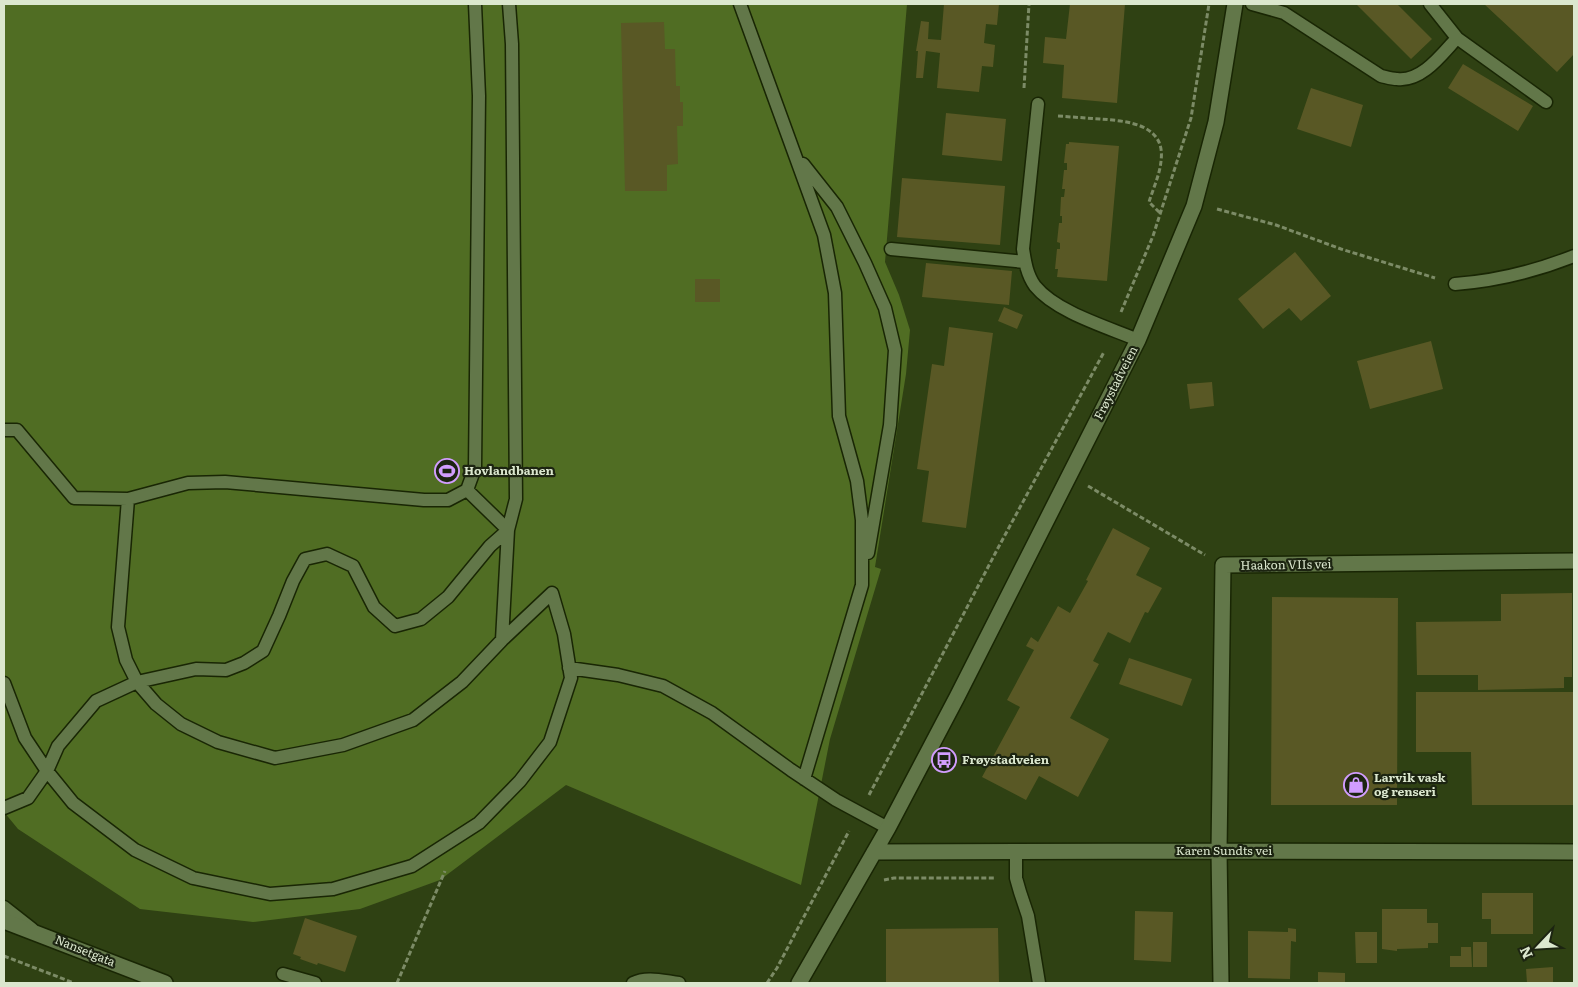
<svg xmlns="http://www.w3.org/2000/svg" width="1578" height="987" viewBox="0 0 1578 987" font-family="Literata,serif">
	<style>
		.green { fill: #506d23 }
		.building { fill: #595825 }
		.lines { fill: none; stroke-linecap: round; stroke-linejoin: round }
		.lane-casing { stroke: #192604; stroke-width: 15 }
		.street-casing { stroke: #192604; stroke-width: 18 }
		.secondary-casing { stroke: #192604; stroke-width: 18 }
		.path { stroke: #7c8b66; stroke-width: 3; stroke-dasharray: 5 2.5; stroke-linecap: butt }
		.lane { stroke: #627749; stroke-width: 12 }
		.street { stroke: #627749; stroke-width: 15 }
		.secondary { stroke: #627749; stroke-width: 15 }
		.labels { text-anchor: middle; stroke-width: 4.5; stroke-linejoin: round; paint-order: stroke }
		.street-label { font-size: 12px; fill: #dbe7ce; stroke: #1c2411 }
		.poi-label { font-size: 12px; font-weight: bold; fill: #dbe7ce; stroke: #1c2411; text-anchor: start }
	</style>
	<rect width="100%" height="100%" fill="#2f4113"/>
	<path class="green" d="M4 4H907L885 262 899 295 910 330 906 374 875 567 881 569 830 739 801 885 566 785 440 880 360 909 253 922 140 909 18 829 4 812Z"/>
	<path class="building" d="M944 4H999L997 25 986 24 984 43 995 45 993 67 982 66 979 92 937 88 940 53 926 51 923 78H916L918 51H916L921 21 929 22 928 39 941 40Z
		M1070 4H1125L1117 103 1062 98 1064 65 1043 63 1045 37 1066 39Z
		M1356 4H1397L1432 39 1411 59Z
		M1484 4H1574V54L1557 72Z
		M664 22 665 49H675L676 86H680V102H683V126H677L678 164 667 165V191H625L621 23Z
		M1463 64 1533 106 1518 131 1448 88Z
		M1311 88 1363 105 1351 147 1297 129Z
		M946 113 1006 119 1002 161 942 155Z
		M1069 142 1119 146 1107 281 1057 277 1058 269H1055L1057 249H1060V243L1057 242 1059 223H1062V216H1060L1061 197H1064L1065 189H1062L1064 170H1067V163H1064L1066 144H1069Z
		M902 178 1005 186 1000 245 897 237Z
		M1295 252 1331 296 1301 321 1289 308 1263 329 1238 299Z
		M926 263 1012 271 1009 305 922 297Z
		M695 279H720V302H695Z
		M1004 307 1023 315 1017 329 998 321Z
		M949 327 993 333 966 528 922 522 929 471 917 469 932 364 944 366Z
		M1431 341 1443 389 1370 409 1357 361Z
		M1212 382 1214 406 1190 409 1187 384Z
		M1113 528 1150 548 1136 575 1162 588 1148 613 1145 612 1130 643 1108 632 1093 661 1099 664 1070 718 1109 739 1078 797 1039 776 1026 800 982 777 1020 707 1007 700 1034 650 1026 646 1031 637 1038 642 1058 606 1070 613 1088 581 1086 580Z
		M1572 593V677H1564V688L1478 690V675H1417L1416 622 1501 621V594Z
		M1272 597 1398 598 1397 805H1271Z
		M1129 658 1192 679 1182 706 1119 684Z
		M1416 692H1574V805H1472L1471 752H1416Z
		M1482 893H1533V934H1491V919H1482Z
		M1382 909H1427V923H1438V943H1428V948L1397 949V951L1382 949Z
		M1135 911 1173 912 1171 962 1134 960Z
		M305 918 357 936 345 972 318 963 317 965 300 959 301 957 293 954Z
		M998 928 999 983H886V929Z
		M1288 928 1296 929V942L1291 941 1290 979 1248 978V931L1288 932Z
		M1355 932H1377V963H1356Z
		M1473 942H1487V967H1473Z
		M1461 947H1471L1472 967H1450V956H1461Z
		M1553 967V983H1527L1526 969Z
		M1318 972 1345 973V983H1318Z"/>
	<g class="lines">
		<defs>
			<path id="lane" d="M740 4 824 235 835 293 839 416 857 481 862 520V585L804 779
				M1252 4 1284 13 1381 76C1386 77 1391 79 1397 79 1422 82 1442 54 1457 38
				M1430 4 1457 38 1546 102
				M1038 104 1023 249C1025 262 1027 275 1035 286 1056 312 1107 327 1138 340
				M803 164 837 207 865 263 885 308 895 350 890 425 868 553
				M891 249 1025 262
				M1455 284C1496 281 1536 271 1574 256
				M4 430H17L74 498 128 499 188 483 225 482 424 500H448L467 490 475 468 479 96 475 4
				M467 490 508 530 502 640
				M569 668 618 675 663 686 712 713 791 770 836 800 888 828
				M4 683 25 738 47 771 73 803 135 850 193 878 270 894 333 889 412 866 479 823 520 781 550 742 571 678 564 634 552 593 502 640 462 682 413 720 343 745 275 758 218 742 181 724 156 704 137 682 126 660 118 627 128 499
				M4 808 28 798 47 771 58 746 96 701 137 682 196 669 226 670 244 663 263 651 279 616 293 581 305 559 327 554 353 566 374 607 395 626 421 619 448 597 490 546 508 530 516 499 512 44 509 4
				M1016 851V878L1020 892 1028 916 1039 983
				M4 907 32 929
				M283 974 315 983
				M633 983C647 976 663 981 679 983"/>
			<path id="street" d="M874 852 1219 851 1574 852
				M799 983 888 828 957 697 1138 340 1194 206 1216 122 1235 4
				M1221 983 1219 851 1223 565 1574 561"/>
			<path id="secondary" d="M4 921 165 983"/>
		</defs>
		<use href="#lane" class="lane-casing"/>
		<use href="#street" class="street-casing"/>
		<use href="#secondary" class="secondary-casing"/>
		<path class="path" d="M1024 88 1029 4
			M1058 116C1072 117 1086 118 1100 119 1127 121 1166 124 1161 161 1160 174 1153 189 1149 202L1160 213
			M1217 209 1276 225 1341 249 1435 278
			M1121 312 1153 236 1191 118 1209 4
			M1088 486 1205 555
			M869 795 998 548 1104 352
			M884 880 894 878H995
			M4 956 74 983
			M397 983 445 871
			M767 983 777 968 849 831"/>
		<use href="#lane" class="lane"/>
		<use href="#street" class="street"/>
		<use href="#secondary" class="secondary"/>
	</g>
	<defs>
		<symbol id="stadium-ring" viewBox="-11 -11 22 22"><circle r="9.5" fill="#1c2411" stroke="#d19dfe" stroke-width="1.5"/><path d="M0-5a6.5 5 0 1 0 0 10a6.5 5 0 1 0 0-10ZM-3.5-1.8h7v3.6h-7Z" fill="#d19dfe"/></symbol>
		<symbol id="bus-ring" viewBox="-11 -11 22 22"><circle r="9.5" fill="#1c2411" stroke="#d19dfe" stroke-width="1.5"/><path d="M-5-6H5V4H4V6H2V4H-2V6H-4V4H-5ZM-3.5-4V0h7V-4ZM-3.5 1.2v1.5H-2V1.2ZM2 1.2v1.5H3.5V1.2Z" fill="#d19dfe"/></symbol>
		<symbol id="shop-ring" viewBox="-11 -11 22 22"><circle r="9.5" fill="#1c2411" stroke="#d19dfe" stroke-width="1.5"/><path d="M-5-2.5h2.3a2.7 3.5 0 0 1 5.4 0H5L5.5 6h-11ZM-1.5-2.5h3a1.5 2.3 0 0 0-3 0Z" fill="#d19dfe"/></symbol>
	</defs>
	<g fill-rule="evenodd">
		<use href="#stadium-ring" x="433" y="457" width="28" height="28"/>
		<use href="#bus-ring" x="930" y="746" width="28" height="28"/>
		<use href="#shop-ring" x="1342" y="771" width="28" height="28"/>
	</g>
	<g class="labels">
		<g class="street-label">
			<text transform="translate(1116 383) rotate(-63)" y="4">Frøystadveien</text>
			<text transform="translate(1286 565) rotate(-1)" y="4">Haakon VIIs vei</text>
			<text x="1224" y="855">Karen Sundts vei</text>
			<text transform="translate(85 951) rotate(22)" y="4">Nansetgata</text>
		</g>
		<g class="poi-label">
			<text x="464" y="475">Hovlandbanen</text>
			<text x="962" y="764">Frøystadveien</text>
			<text x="1374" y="782">Larvik vask<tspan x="1374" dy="14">og renseri</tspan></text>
		</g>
	</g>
	<rect width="1578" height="987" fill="none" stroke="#dbe7ce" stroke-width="10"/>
	<g transform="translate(1538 947) rotate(245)" stroke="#1c2411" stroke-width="4" paint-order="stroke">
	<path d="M0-4L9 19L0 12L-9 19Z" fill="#dbe7ce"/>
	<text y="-8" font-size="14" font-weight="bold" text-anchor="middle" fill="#dbe7ce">N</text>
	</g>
</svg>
